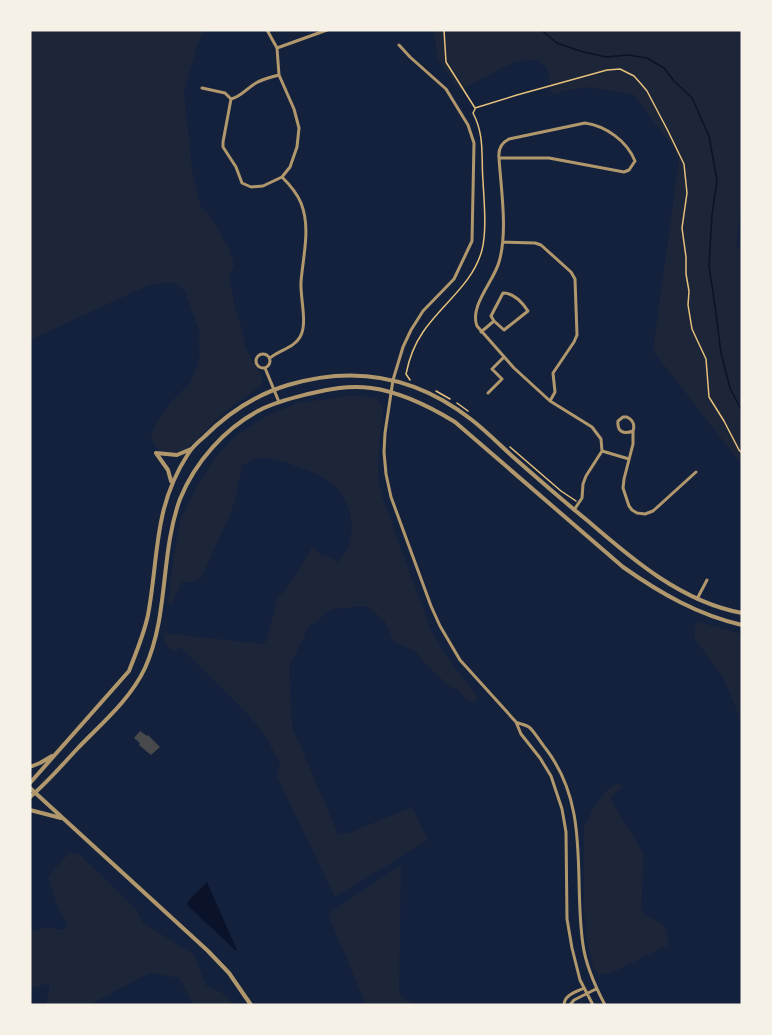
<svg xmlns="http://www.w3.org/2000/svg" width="772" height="1035" viewBox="0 0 772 1035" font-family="'Open Sans',sans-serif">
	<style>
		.green { fill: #1d2539 }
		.water { fill: #0b132b }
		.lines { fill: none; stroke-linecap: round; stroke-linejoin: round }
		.stream { stroke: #0b132b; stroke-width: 1.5 }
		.building { fill: #48494c }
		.path { stroke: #e5c07b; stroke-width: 1.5 }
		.minor { stroke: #b1986c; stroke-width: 3 }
		.tertiary { stroke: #b1986c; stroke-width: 4 }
	</style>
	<rect width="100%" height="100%" fill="#14213d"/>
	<path class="green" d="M30 30H204L197 46 184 91 192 170 201 208 210 215 224 241 229 247 234 265 229 275 235 308 242 329 245 347 262 376V385L224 412 189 447 178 453H165L158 449 153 442 151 436 155 425 171 402 190 383 198 365 200 352 198 342 200 334 185 291 174 283 151 284 30 340Z
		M434 30H742V202L736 247 742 248V465L653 351 679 160 673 147 633 94 584 87 552 94 547 68 537 60 516 61 460 90 438 60Z
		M353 395 376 398 382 405 383 417 379 441 378 477 382 497 431 630 446 656 478 697 473 702 466 700 459 690 450 687 423 661 415 651 394 642 384 620 366 606 332 609 308 628 289 668 292 727 338 834 349 833 412 807 428 840 335 897 277 777 280 763 263 732 243 709 180 647 173 651 165 643 164 633 263 644 267 640 278 597 286 590 313 546 322 557 327 556 338 562C359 540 355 504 332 484 323 476 307 470 295 466 285 462 271 457 259 458 254 459 247 463 242 465L235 501 225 526 201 578 194 582H182L171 606 168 602 174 555 181 519 197 486 214 459 237 435 272 413 299 403Z
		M699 622 742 634V728L740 718 724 679 695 639V626Z
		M616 784 625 785 611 797 612 802 644 854 641 909C653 926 668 914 668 945L611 973 599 975 593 967 588 945 584 911V827L593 809 606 791Z
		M69 853 79 854 137 910 142 922 194 955 206 986 221 992 234 1005H194L179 978 150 973 89 1005H46L50 983 30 989V932L48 927 60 930 68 926 57 905 48 877Z
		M401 865 399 991 401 997 414 1004 453 1005H366L328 914Z"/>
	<path class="water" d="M207 882 237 950 236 951 187 905 188 901Z"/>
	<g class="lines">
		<path class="stream" d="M541 30 557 43 580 51 606 57 628 55 647 58 664 68 674 81 692 98 709 136 717 180 712 215 709 266 715 306 721 353 730 388 742 411"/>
	</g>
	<path class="building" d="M140 731 147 736 148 735 160 747 151 755 140 746 139 744 140 743 134 738Z"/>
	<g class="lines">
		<path class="path" d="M444 30 446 62 475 108 517 95 607 70 620 69 634 76 642 85 647 91 668 131 684 164 687 193 682 228 686 257V274L689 291 688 305 692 329 706 359 709 397 724 421 739 450 742 453
			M410 380 406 374C409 359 414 345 423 332 442 304 473 284 482 250 487 230 484 201 483 181 481 156 485 136 473 113L475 109
			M436 391 450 399
			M457 403 468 411
			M510 447 561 491 576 501"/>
		<path class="minor" d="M399 45 410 57 446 89 468 125 474 143 472 241 454 279 423 311 411 330 403 347 393 380 385 433 384 452 386 474 391 497 431 606 440 626 460 660 516 722 521 734 540 758 551 776 562 809 566 832 567 919 572 948 580 980 593 1005
			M277 48 327 30
			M202 88 225 93 231 99 223 142V147L236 167 242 183 251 187 263 186 282 177 290 167 297 147 299 128 294 109 279 75 277 48 267 30
			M231 99C241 97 247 88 256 83 263 79 272 77 279 75
			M585 123C606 126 627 141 635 161L629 170 624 172 549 158H499C498 149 501 143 509 139Z
			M499 158C501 189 508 232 499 262 494 281 469 306 477 326L514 368 550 401 592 427 601 439 602 451 586 476 583 484 582 498 574 510
			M503 242 535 243 541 245 571 272 575 279 577 335 574 342 553 373 555 392 550 401
			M503 293C514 293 522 302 528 311L504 330 494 321 491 316Z
			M481 332 494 321
			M256 361a7 7 0 1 1 14 0a7 7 0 1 1-14 0Z
			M270 358C279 350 294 348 300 337 308 324 300 298 301 282 303 256 311 228 301 203 297 193 289 184 282 177
			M265 368 279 402
			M488 393 502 379 492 369 504 357
			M623 417H627C633 420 635 425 633 431 623 435 617 431 618 421Z
			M633 431V444L624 479 623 488 629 506 632 510 637 513 645 514 653 511 696 472
			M602 451 629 459
			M697 599 707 580
			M516 722C520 724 526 725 529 727 534 731 541 743 546 749 591 808 573 877 583 945 586 966 595 986 605 1005
			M564 1005C564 995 576 992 584 988
			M570 1005 574 1000 596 989"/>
		<path class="tertiary" d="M156 453 168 470 171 481
			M156 453 177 455 191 449
			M30 767 40 763 52 756
			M30 783 129 671C136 653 144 634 148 615 159 556 153 508 188 454 192 447 198 442 204 437 228 413 255 395 288 385 355 365 416 376 472 420 486 431 499 444 512 456 537 478 562 500 588 521 633 560 682 602 742 613
			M30 788 208 951 229 973 251 1005
			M30 797C47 783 62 765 78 748 101 724 130 700 145 668 169 615 160 554 180 499 195 462 225 428 260 410 275 402 292 398 308 394 329 389 349 385 371 388 401 392 429 406 455 422L623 567C660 593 698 615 742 625
			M30 810 61 818"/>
	</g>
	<rect width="772" height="1035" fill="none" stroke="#f6f1e7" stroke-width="63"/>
</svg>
